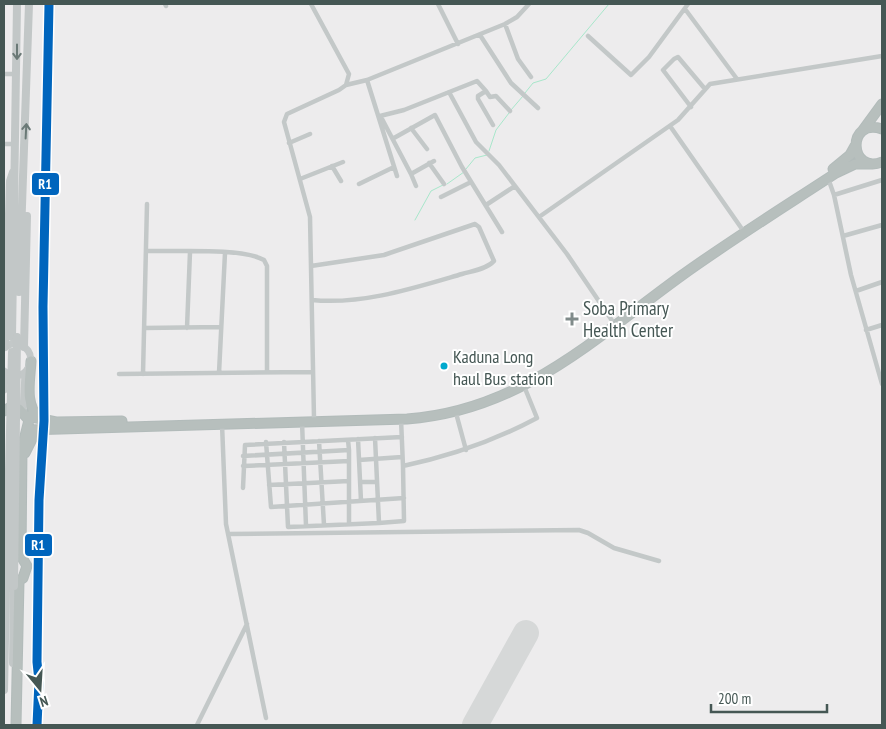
<svg xmlns="http://www.w3.org/2000/svg" width="886" height="729" viewBox="0 0 886 729" font-family="'PT Sans Narrow',sans-serif">
	<style>
		.lines { fill: none; stroke-linecap: round; stroke-linejoin: round }
		.stream { stroke: #a8e7cb; stroke-width: 1 }
		.runway { stroke: #d6d8d8; stroke-width: 26 }
		.highway-casing { stroke: #b2bbba; stroke-width: 11 }
		.street { stroke: #c3c8c8; stroke-width: 4.5 }
		.secondary { stroke: #c3c8c8; stroke-width: 7 }
		.primary { stroke: #c2c7c7; stroke-width: 8 }
		.highway { stroke: #b7bfbd; stroke-width: 9 }
		.primary-bridge { stroke: #c2c7c7; stroke-width: 8 }
		.rail-1-casing { stroke: #fff; stroke-width: 12 }
		.rail-1 { stroke: #0065bd; stroke-width: 9 }
		.oneway { stroke: #6a7976 }
		.poi-dot { fill: #808b8a; stroke: #fff; stroke-width: 2 }
		.bus-dot { fill: #00a9ce; stroke: #fff; stroke-width: 2 }
		.labels { text-anchor: middle; stroke-width: 4; stroke-linejoin: round; paint-order: stroke }
		.bus-label { font-size: 18px; fill: #455754; stroke: #fff; text-anchor: start }
		.poi-label { font-size: 19px; fill: #455754; stroke: #fff; text-anchor: start }
		.line-badge { stroke: #fff; stroke-width: 2 }
		.badge-label { font-size: 14px; text-anchor: middle; font-weight: bold; fill: #fff }
	</style>
	<rect width="100%" height="100%" fill="#edeced"/>
	<g class="lines">
		<path class="stream" d="M525 93 533 83 546 79 609 4
			M511 110 523 96
			M489 151 496 130 509 113
			M466 169 475 158 487 155
			M447 184 464 172
			M415 220 431 191 443 185"/>
		<path class="runway" d="M475 725 526 633"/>
		<defs>
			<path id="highway" d="M882 129C846 117 849 175 882 162
				M863 130 882 104
				M833 169 850 155 855 146
				M31 361C30 381 24 405 40 419
				M4 411 9 408 19 409 29 420 22 448 21 556
				M27 416 56 422 122 421
				M27 430 407 419C520 411 594 339 681 276 731 240 784 207 836 173L855 164H871
				M25 453 33 437 43 429
				M15 583 23 578 27 566 21 556 16 553
				M16 725 19 581"/>
		</defs>
		<use href="#highway" class="highway-casing"/>
		<path class="street" d="M165 4 166 6
			M311 4 349 74 346 85 339 90 287 114 284 122 310 217 314 418
			M438 4 458 44
			M685 9 737 79
			M505 24 518 59 531 77
			M480 35 511 83 538 108
			M588 36 631 75 649 57 688 4
			M4 74H17
			M367 80 397 176
			M346 85 367 80 505 24 517 17 529 4
			M486 91 490 97 496 96 510 111
			M449 92 476 142 499 165 567 254 613 322
			M691 107 663 70 674 59 678 57 705 89
			M380 116 404 110 477 81 486 91 478 96V99L493 125
			M381 117 411 174 434 161
			M670 126 742 229
			M411 128 427 149
			M394 138 435 115 462 167 502 232
			M289 143 310 134
			M4 144H15
			M429 163 444 184
			M332 166 341 181
			M411 174 416 186
			M828 178 834 195 851 275 882 384
			M300 179 343 162
			M359 184 394 167
			M834 195 882 180
			M441 197 471 182
			M486 205 515 186
			M539 217 678 120 710 84 882 56
			M843 236 882 225
			M146 251C174 252 241 247 264 260L267 266V372
			M311 266 384 255 475 224 479 227 494 261C487 269 472 271 462 274 414 288 362 305 312 300
			M856 291 882 282
			M144 328 221 327
			M187 328 190 252
			M866 330 882 325
			M219 373 225 253
			M119 374 313 372
			M143 374 147 204
			M456 413 466 450
			M401 419 403 466C451 456 494 441 537 418L524 386
			M302 422 306 526
			M222 424 226 524 266 718
			M358 439 361 501
			M319 441 324 525
			M266 442 271 507 404 498
			M284 442 288 527 379 523 375 438
			M349 450V524
			M243 456 349 450 348 440
			M359 460 402 457
			M243 466 349 461
			M360 482H377
			M269 485 349 481
			M243 488 245 445 402 437
			M379 523 404 521 403 466
			M228 534 579 530 588 533 614 548 659 561
			M197 725 247 624"/>
		<path class="secondary" d="M4 348 11 344C46 343 28 391 4 371
			M4 390 5 373
			M23 411 25 373"/>
		<path class="primary" d="M19 292 29 4
			M12 337 17 4
			M5 347 10 181 13 172
			M24 347 27 216
			M13 663 14 586
			M4 690 6 587"/>
		<use href="#highway" class="highway"/>
		<path class="primary-bridge" d="M14 586 17 337
			M6 587 12 352"/>
		<defs>
			<path id="rail-1" d="M37 725 39 681 37 662 39 500 44 421 43 307 49 4"/>
		</defs>
		<use href="#rail-1" class="rail-1-casing"/>
		<use href="#rail-1" class="rail-1"/>
	</g>
	<defs><path id="oneway-shaft" d="M-6 0H5M1.5-3L5.5 0L1.5 3" fill="none" stroke-width="1.6" stroke-linecap="round" stroke-linejoin="round" transform="scale(1.25)"/></defs>
	<g class="oneway">
		<use href="#oneway-shaft" transform="translate(17 52) rotate(90)"/>
		<use href="#oneway-shaft" transform="translate(26 131) rotate(-87)"/>
	</g>
	<path class="poi-dot" d="M569.5 311.5h5v5h5v5h-5v5h-5v-5h-5v-5h5z"/>
	<circle class="bus-dot" cx="444" cy="366" r="4.5"/>
	<g class="labels">
		<g class="bus-label">
			<text x="453" y="363">Kaduna Long<tspan x="453" dy="22">haul Bus station</tspan></text>
		</g>
		<g class="poi-label">
			<text x="583" y="315">Soba Primary<tspan x="583" dy="22">Health Center</tspan></text>
		</g>
	</g>
	<g class="line-badge">
		<rect x="31" y="172" width="29" height="24" rx="5" fill="#0065bd"/>
		<rect x="24" y="533" width="29" height="24" rx="5" fill="#0065bd"/>
	</g>
	<g class="badge-label">
		<text x="45" y="189">R1</text>
		<text x="38" y="550">R1</text>
	</g>
	<rect width="886" height="729" fill="none" stroke="#455754" stroke-width="10"/>
	<g transform="translate(40 689) rotate(162)" stroke="#ffffff" stroke-width="4" paint-order="stroke">
	<path d="M0-4L9 19L0 12L-9 19Z" fill="#455754"/>
	<text y="-8" font-size="14" font-weight="bold" text-anchor="middle" fill="#455754">N</text>
	</g>
	<path d="M711 704v8h116v-8" fill="none" stroke="#455754" stroke-width="2.5"/>
	<text x="718" y="704" font-size="15" fill="#455754" stroke="#ffffff" stroke-width="4" paint-order="stroke">200 m</text>
</svg>
